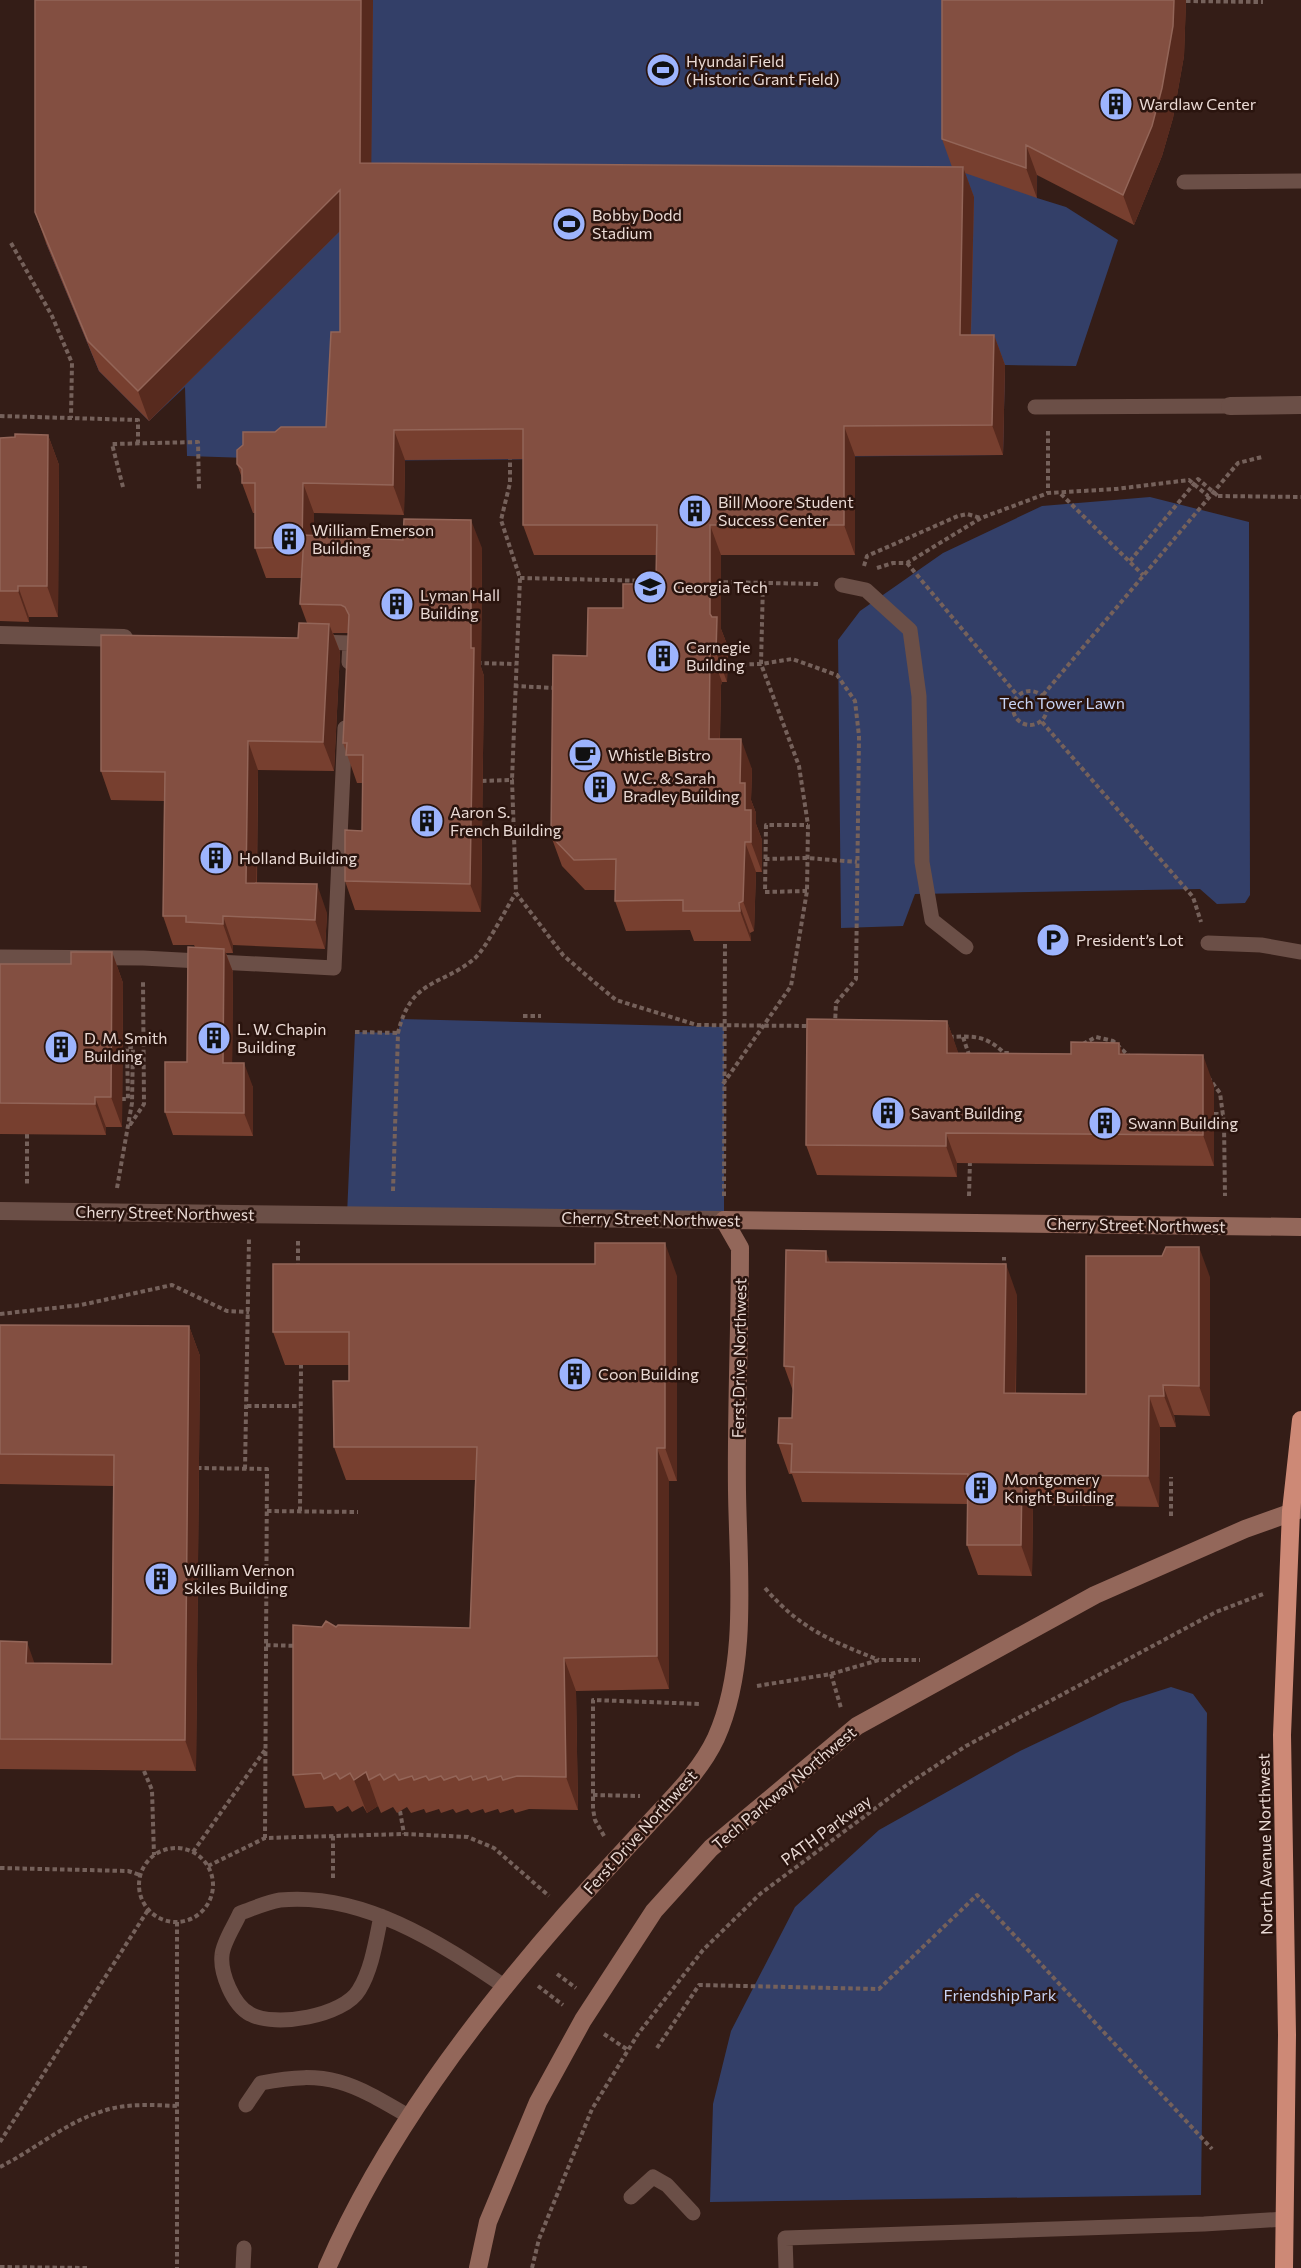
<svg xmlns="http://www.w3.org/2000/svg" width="1301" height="2268" viewBox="0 0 1301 2268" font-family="Commissioner,sans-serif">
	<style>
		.green { fill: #333f68 }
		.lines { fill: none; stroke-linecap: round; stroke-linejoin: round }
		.path { stroke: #75615b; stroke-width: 4; stroke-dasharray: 4.5 3; stroke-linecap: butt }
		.lane { stroke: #6b4f47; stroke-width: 15 }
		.street { stroke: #6b4f47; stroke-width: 18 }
		.secondary { stroke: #93675a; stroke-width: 18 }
		.highway { stroke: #cd8976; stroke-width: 18 }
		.path-bridge { stroke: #75615b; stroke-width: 4; stroke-dasharray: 4.5 3; stroke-linecap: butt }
		.wall { fill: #773f2f }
		.shaded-wall { fill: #572a1e }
		.building { fill: #834f41; stroke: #936558; stroke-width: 1.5 }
		.labels { text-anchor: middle; stroke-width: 5; stroke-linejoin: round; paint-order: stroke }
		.poi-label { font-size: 16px; fill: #eadad5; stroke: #2a140e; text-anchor: start }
		.park-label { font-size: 16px; fill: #c8d3f4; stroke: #2a140e }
		.street-label { font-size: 16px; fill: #eadad5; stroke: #2a140e }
	</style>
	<rect width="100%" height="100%" fill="#341d17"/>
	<path class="green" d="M46 0H1038L1037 198 1066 207 1118 240 1076 366 1005 365 1003 455 336 461 187 456 185 387 149 421 99 371 46 243Z
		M1150 497 1249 522 1250 895 1245 903 1217 904 1200 889 915 894 903 926 841 928 838 640 860 611 943 553 1042 506Z
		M401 1019 724 1027V1220L347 1215 355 1032 398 1033Z
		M1171 1687 1193 1694 1207 1713 1201 2195 710 2202 713 2104 731 2031 795 1907 879 1830 1020 1751 1121 1703Z"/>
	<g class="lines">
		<path class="path" d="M1186 1 1263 2
			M11 243 52 316 72 363 71 418
			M0 416 138 420V443
			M1048 431V493
			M510 455V483L501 520 520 578 512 780
			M123 487 112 444 198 442 199 489
			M1061 494 1143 575
			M1218 496 1301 497
			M907 563 1017 695
			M864 566 867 556 958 516 967 514 981 518
			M877 568 893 563H907L981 518 1048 493 1116 489 1189 480 1208 496
			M520 578 651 581
			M716 582 819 584
			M477 663 515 664
			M727 665 761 664 792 659 837 675 855 701 859 736 856 979 836 1003 835 1024
			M514 686 555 688
			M1013 708a17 17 0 1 1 34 0a17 17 0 1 1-34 0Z
			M1043 695 1238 463 1262 457
			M1042 722 1193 897 1201 922
			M482 781 512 780 516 893 563 955 593 981 616 1000 697 1025 810 1026
			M765 859 807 858 857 862
			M807 891 765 892 766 825H808
			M523 1016H541
			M355 1032 398 1033
			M949 1037C973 1036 986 1035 1004 1053H1010
			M963 1037 969 1055
			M1083 1044 1096 1037 1113 1041 1130 1057
			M1208 1077 1220 1093 1224 1123 1225 1196
			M723 1084 791 986 807 891 808 825 799 766 761 664 763 583
			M1214 1114H1223
			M130 1125 144 1104 143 981
			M27 1134V1186
			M117 1188 132 1103 133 1047H127L128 1099H122
			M393 1191 398 1033C411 978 440 987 474 959 486 949 506 908 516 893
			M724 1196 725 941
			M969 1196 970 1160
			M298 1268V1239
			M1004 1268V1257
			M0 1314 81 1305 172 1285 227 1311 249 1312
			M247 1406H300
			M197 1468 267 1469 265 1838
			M245 1469 249 1239
			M267 1511 358 1512
			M300 1511 301 1365
			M1171 1516V1477
			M765 1588C799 1628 831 1641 879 1660
			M266 1645 298 1646
			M831 1674 841 1708
			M757 1686 831 1674 879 1660H920
			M144 1771 152 1790 154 1855
			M593 1795 640 1796
			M400 1811 404 1834
			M333 1836V1880
			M604 1836 595 1820 593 1809V1700L701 1704
			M139 1885a37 37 0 1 1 74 0a37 37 0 1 1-74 0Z
			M193 1852 265 1750
			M208 1866 265 1838 404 1834 468 1837 494 1848 549 1896
			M0 1868 128 1871 140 1875
			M177 1922V2268
			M557 1974 576 1988
			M538 1986 563 2005
			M604 2034 628 2050
			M657 2048 699 1985 879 1989 977 1895 1212 2149
			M0 2142 148 1910
			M0 2167C34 2150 66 2122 103 2111 126 2103 154 2105 178 2106
			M0 2267 87 2268
			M532 2268 539 2239 592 2109 638 2034 703 1950 760 1894 908 1784 966 1746 1216 1612 1263 1594"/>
		<path class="lane" d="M1184 182 1301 181
			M1035 407 1230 406
			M842 585 866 590 910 630 919 696 922 862 932 920 966 947
			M318 642 350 643 349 662
			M1208 943 1261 945 1301 952
			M0 957 143 958 334 968 345 728
			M381 1916C376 1940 372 1969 359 1990 344 2016 275 2028 250 2014 233 2005 220 1973 222 1955 223 1942 235 1925 240 1913 252 1909 267 1902 280 1900 362 1892 439 1942 504 1986
			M246 2105 261 2083C329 2069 352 2083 410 2117
			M631 2197 653 2177 667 2185 693 2213
			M243 2268 244 2248
			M786 2268 785 2238 1204 2224 1285 2219"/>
		<path class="street" d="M1230 406 1301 405
			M0 635 124 638
			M0 1211 724 1220"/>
		<path class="secondary" d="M724 1220 1301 1227
			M327 2268C384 2138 473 2020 566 1914 594 1882 624 1851 652 1820 676 1794 701 1770 716 1738 749 1665 738 1569 737 1491 736 1410 740 1329 740 1248L724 1220
			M478 2268 488 2222 538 2102 583 2020 654 1911 711 1848 857 1726 1095 1595 1245 1529 1301 1509"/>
		<path class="highway" d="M1284 2268 1287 2035 1282 1735 1291 1511 1301 1420"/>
		<path class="path-bridge" d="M1130 561 1198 479 1218 496"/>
	</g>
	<path class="wall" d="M35 0H373L371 163 952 167 942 139V0H1186L1184 56 1173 118 1162 156 1134 225 1037 175V198L965 173 974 197 971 335H994L1005 365 1003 455 855 456V555H721V629L728 647 727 682H722L721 685 720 739 752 769 751 800 756 813V824L762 840V872H756L754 931 750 933 751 941H694L690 930 626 931 615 901V890H585L562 866 551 836 587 656 623 608 646 584 656 579V555H534L523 525V459L405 460 404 515 314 513 313 535 482 548 481 667 484 676 481 912 355 910 345 881 362 831 363 783H357L343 743 349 633H333L340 652 334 771 258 770 257 883 327 913 325 949 233 945V953H226L233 972 232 1063 253 1087V1136L173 1135 165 1112 187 1062 195 947 194 945H173L163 916 164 801 111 800 101 771 298 638 307 623 300 604 301 578H266L255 548V513H253L242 483V478L237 464 275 432 326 427 340 332V231L149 421 99 371 46 243 35 212Z
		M48 435 59 465 58 617H29V622L0 621V438Z
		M112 952 123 983 122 1127H106V1135L0 1134V964H71Z
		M947 1021 958 1053 1123 1054 1214 1086V1166L957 1163V1177L817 1175 806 1145Z
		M830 1262 1017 1295 1016 1393 1086 1394 1210 1277V1416L1174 1415 1176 1427H1160L1159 1507 1033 1505 1032 1576 978 1575 967 1545 968 1504 802 1502 792 1474H789L778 1443 792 1418 793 1391 784 1366Z
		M677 1276V1481H669V1689L576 1691 578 1810 529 1809 515 1813 513 1809 500 1813 498 1809 485 1813 483 1809 471 1813 468 1809 456 1813 453 1809 441 1813 439 1809 426 1813 424 1809 411 1813 407 1807 397 1813 393 1807 381 1813 378 1806 367 1813 363 1806 352 1812 348 1806 337 1812 333 1806 305 1808 293 1775 322 1627 470 1628 475 1480H346L334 1447 349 1381V1365H285L273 1332Z
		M0 1325 189 1326 200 1356 196 1771 0 1769V1641L35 1664H112L113 1486 0 1484Z"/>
	<path class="shaded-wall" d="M361 0H373L371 193 360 163Z
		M1174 0H1186L1184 56 1173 118 1162 156 1134 225 1123 195Z
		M1026 145 1037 175V198L1026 168Z
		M963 167 974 197 970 366 960 335Z
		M340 190 351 220 149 421 138 391Z
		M994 335 1005 365 1003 455 992 425Z
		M844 426 855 456V555L844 525Z
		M394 430 405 460 404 515 393 485Z
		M48 435 59 465 58 617 47 586Z
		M303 483 314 513 313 577 302 547Z
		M471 520 482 548 481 667 484 676 481 912 470 884Z
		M710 525 721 555V629L728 647 727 682 716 652 710 614Z
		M18 586 29 617V622L18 591Z
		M329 624 340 652 334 771 323 742Z
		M711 652 722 682 721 685 719 769 709 739 710 655Z
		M741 739 752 769 751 800 756 813V824L762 840V872L751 842 740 783Z
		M248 741 258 770 256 912 246 883Z
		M745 842 756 872 754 931 743 901Z
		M317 884 327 913 325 949 315 920Z
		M739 903 750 933 751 941 740 911Z
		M223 916 233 945V953L223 924Z
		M224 949 233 972 232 1086 223 1063Z
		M112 952 123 983 122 1127 111 1097Z
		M947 1021 958 1052V1083L947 1053Z
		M1119 1043 1130 1074 1119 1054Z
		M1203 1055 1214 1086V1166L1203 1135Z
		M244 1063 253 1087V1136L244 1113Z
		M95 1097 106 1127V1135L95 1104Z
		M946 1133 957 1163V1177L946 1146Z
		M665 1243 677 1276V1481L665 1448Z
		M1199 1247 1210 1277V1416L1199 1386Z
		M826 1251 837 1281 826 1262Z
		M1006 1264 1017 1295 1015 1424 1004 1393Z
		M189 1326 200 1356 196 1771 185 1740Z
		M1163 1385 1174 1415 1176 1427 1164 1396Z
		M1149 1396 1160 1427 1159 1507 1148 1476Z
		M657 1448 669 1481V1689L657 1656Z
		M1022 1475 1033 1505 1032 1576 1021 1545Z
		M27 1642 38 1673 26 1663Z
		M564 1658 576 1691 578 1810 566 1777Z
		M366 1772 378 1806 367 1813 354 1780Z"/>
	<path class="building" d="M35 0H361L360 163 963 167 960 335H994L992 425 844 426V525H710V614L712 617H717L716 652H711L710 655 709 739H741L740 783H745V810H751V842H745L743 901 739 903 740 911H683V900L615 901 616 859 574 860 551 836 553 655 587 656 588 608H623V584H646V579H656L657 525H523V429L394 430 393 485 303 483 302 547 255 548V483H242V469L237 464V450L243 445V432H275L281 427H326L331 332H340V190L138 391 88 341 35 212Z
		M942 0H1174L1173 26 1162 88 1152 126 1123 195 1026 145V168L942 139Z
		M15 434 48 435 47 586H18V591H0V438L15 437Z
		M404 519 471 520V648H474L470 884 345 881V830L362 831 363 755H346L347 743H343L349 615 345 607 341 605 300 604 304 535 403 540Z
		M299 623 329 624 323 742 248 741 246 883 317 884 315 920 223 916V924L186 922V916H163L165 772 101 771V635L298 638Z
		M188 947 224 949 223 1063H244V1113L165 1112V1062H187Z
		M71 952H112L111 1097H95V1104L0 1103V964H71Z
		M807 1019 947 1021V1053L1071 1054V1042L1119 1043V1054L1203 1055V1135L946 1133V1146L806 1145Z
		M595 1243H665V1448H657V1656L564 1658 566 1777 517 1776 503 1780 501 1776 488 1780 486 1776 473 1780 471 1776 459 1780 456 1776 444 1780 441 1776 429 1780 426 1776 414 1780 412 1776 399 1780 395 1774 384 1780 380 1774 369 1780 366 1772 354 1780 350 1773 340 1779 336 1773 324 1779 321 1773 293 1775V1625L322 1627 326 1621 336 1627 338 1625 470 1628 477 1447H334L333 1381H349V1332H273V1264H595Z
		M1166 1247H1199V1386L1163 1385 1164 1396H1149L1148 1476 1022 1475 1021 1545H967L968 1474 791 1472 792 1444 778 1443 779 1418H792L794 1367 784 1366 786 1250 826 1251V1262L1006 1264 1004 1393 1086 1394V1256H1162Z
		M0 1325 189 1326 185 1740 0 1739V1641L27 1642 26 1663 112 1664 114 1455 0 1454Z"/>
	<defs>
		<symbol id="stadium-disc" viewBox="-11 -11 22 22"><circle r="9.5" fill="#9db4fd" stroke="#2a140e"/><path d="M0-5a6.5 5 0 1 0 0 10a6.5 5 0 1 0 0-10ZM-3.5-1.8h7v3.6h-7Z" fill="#111"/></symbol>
		<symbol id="building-disc" viewBox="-11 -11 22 22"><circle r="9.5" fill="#9db4fd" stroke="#2a140e"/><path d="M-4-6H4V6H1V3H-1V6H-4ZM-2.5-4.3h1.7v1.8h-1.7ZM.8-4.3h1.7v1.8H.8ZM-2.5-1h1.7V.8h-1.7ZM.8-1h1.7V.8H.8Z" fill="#111"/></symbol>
		<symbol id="university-disc" viewBox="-11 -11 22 22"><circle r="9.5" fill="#9db4fd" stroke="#2a140e"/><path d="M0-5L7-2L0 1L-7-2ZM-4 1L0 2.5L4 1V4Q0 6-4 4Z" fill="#111"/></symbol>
		<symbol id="cafe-disc" viewBox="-11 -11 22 22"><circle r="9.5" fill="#9db4fd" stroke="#2a140e"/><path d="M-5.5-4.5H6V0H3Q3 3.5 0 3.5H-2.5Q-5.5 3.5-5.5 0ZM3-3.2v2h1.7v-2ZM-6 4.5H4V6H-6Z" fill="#111"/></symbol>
		<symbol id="parking-disc" viewBox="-11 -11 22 22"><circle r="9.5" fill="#9db4fd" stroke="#2a140e"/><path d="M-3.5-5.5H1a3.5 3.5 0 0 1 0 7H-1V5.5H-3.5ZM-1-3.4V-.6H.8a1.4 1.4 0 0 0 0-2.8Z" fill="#111"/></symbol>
	</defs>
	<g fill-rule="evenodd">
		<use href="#stadium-disc" x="644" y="51" width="38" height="38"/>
		<use href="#building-disc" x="1097" y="85" width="38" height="38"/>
		<use href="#stadium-disc" x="550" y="205" width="38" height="38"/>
		<use href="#building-disc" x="676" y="492" width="38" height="38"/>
		<use href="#building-disc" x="270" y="520" width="38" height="38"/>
		<use href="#university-disc" x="631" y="568" width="38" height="38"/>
		<use href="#building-disc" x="378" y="585" width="38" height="38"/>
		<use href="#building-disc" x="644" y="637" width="38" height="38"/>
		<use href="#cafe-disc" x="566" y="736" width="38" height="38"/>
		<use href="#building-disc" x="581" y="768" width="38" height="38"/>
		<use href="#building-disc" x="408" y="802" width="38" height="38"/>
		<use href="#building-disc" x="197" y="839" width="38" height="38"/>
		<use href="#parking-disc" x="1034" y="921" width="38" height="38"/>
		<use href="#building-disc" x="195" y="1019" width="38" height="38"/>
		<use href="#building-disc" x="42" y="1028" width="38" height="38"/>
		<use href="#building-disc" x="869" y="1094" width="38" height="38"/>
		<use href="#building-disc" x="1086" y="1104" width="38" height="38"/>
		<use href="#building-disc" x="556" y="1355" width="38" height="38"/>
		<use href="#building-disc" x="962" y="1469" width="38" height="38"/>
		<use href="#building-disc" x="142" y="1560" width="38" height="38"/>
	</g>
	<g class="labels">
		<g class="poi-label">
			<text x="686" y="67">Hyundai Field<tspan x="686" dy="18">(Historic Grant Field)</tspan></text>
			<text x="1139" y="110">Wardlaw Center</text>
			<text x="592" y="221">Bobby Dodd<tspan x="592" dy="18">Stadium</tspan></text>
			<text x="718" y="508">Bill Moore Student<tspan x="718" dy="18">Success Center</tspan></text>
			<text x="312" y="536">William Emerson<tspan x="312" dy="18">Building</tspan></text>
			<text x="673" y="593">Georgia Tech</text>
			<text x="420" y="601">Lyman Hall<tspan x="420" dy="18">Building</tspan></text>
			<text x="686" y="653">Carnegie<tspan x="686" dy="18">Building</tspan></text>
			<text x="608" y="761">Whistle Bistro</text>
			<text x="623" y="784">W.C. &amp; Sarah<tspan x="623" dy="18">Bradley Building</tspan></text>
			<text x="450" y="818">Aaron S.<tspan x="450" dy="18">French Building</tspan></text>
			<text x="239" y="864">Holland Building</text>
			<text x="1076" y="946">President’s Lot</text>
			<text x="237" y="1035">L. W. Chapin<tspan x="237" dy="18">Building</tspan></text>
			<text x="84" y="1044">D. M. Smith<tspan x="84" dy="18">Building</tspan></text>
			<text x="911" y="1119">Savant Building</text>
			<text x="1128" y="1129">Swann Building</text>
			<text x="598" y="1380">Coon Building</text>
			<text x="1004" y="1485">Montgomery<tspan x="1004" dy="18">Knight Building</tspan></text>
			<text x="184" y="1576">William Vernon<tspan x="184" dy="18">Skiles Building</tspan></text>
		</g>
		<g class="park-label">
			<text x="1062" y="709">Tech Tower Lawn</text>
			<text x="1000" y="2001">Friendship Park</text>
		</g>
		<g class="street-label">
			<text transform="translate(165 1213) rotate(1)" y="6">Cherry Street Northwest</text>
			<text transform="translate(651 1219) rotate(1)" y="6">Cherry Street Northwest</text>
			<text transform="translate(1136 1225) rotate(1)" y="6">Cherry Street Northwest</text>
			<text transform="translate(739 1358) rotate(-89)" y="6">Ferst Drive Northwest</text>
			<text transform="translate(784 1788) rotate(-40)" y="6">Tech Parkway Northwest</text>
			<text transform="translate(826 1830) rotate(-36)" y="6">PATH Parkway</text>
			<text transform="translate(640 1832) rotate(-48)" y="6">Ferst Drive Northwest</text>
			<text transform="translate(1265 1844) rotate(-91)" y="6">North Avenue Northwest</text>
		</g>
	</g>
</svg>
